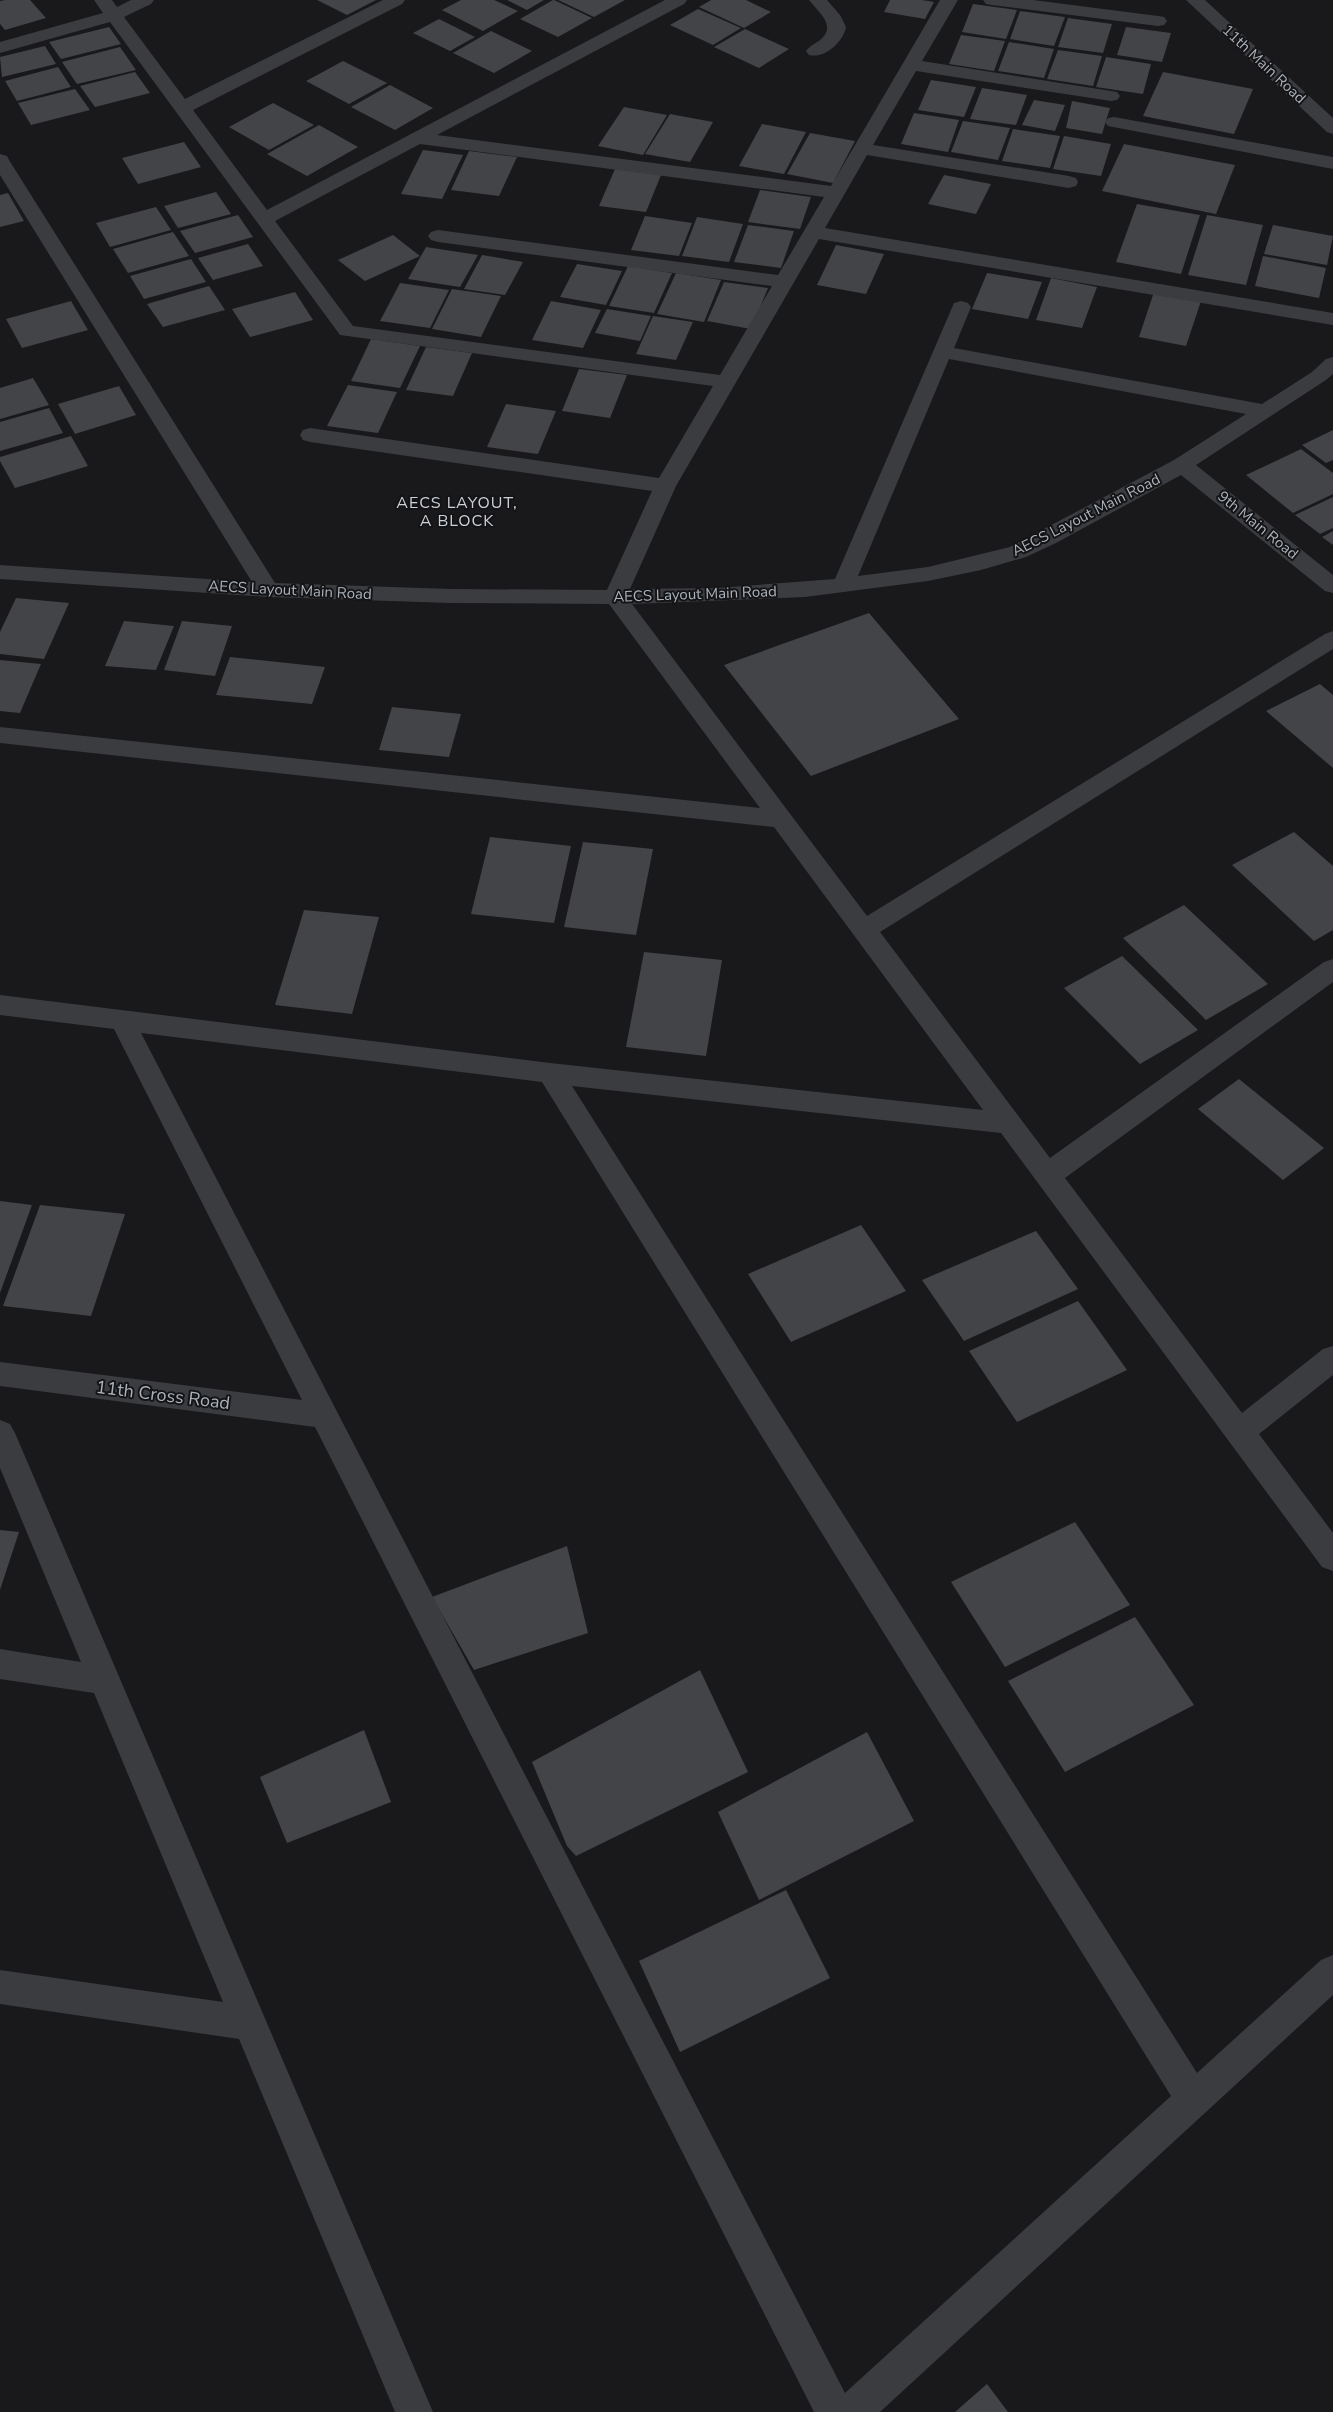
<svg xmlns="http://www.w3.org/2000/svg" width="1333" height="2412" viewBox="0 0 1333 2412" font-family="'Nunito Sans',sans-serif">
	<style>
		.building { fill: #434448 }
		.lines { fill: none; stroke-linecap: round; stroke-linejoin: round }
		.minor { fill: #3a3c40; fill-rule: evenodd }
		.labels { text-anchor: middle; stroke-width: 4; stroke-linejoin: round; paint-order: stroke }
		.far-street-label { font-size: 15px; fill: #abb2bb; stroke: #141416 }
		.far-neighbourhood-label { font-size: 16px; letter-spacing: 1px; fill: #ccd1d7; stroke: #141416 }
		.street-label { font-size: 18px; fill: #abb2bb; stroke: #141416 }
	</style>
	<rect width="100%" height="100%" fill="#19191b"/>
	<path class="building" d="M5 0H30L46 18 5 30 0 24V1Z
		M317 0H376L347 15Z
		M461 0H494L518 11 483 31 442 10Z
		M507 0H544L527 10Z
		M553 0H554L592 18 558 37 520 19Z
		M558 0H625L594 17Z
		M711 0H746L771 12 744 28 699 7Z
		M890 0H922L934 2 925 19 884 12Z
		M973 4 1017 10 1006 39 962 32Z
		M698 9 741 28 713 45 670 25Z
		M1020 11 1065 17 1054 46 1010 39Z
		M1068 18 1112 24 1103 53 1058 47Z
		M439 19 475 37 450 51 413 33Z
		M109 27 121 44 61 59 49 42Z
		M1126 27 1171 33 1162 62 1117 55Z
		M745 29 789 49 759 68 714 47Z
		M491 31 532 51 494 73 453 53Z
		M961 35 1005 41 994 71 949 64Z
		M1009 42 1054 49 1044 78 998 71Z
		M45 46 56 64 2 77 0 57Z
		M120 47 136 70 77 84 62 62Z
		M1058 50 1102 56 1093 86 1047 79Z
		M1106 57 1151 64 1143 94 1096 87Z
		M343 61 387 83 349 104 306 81Z
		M58 67 71 87 17 101 5 81Z
		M135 72 150 93 95 107 80 86Z
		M1163 72 1253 89 1234 134 1143 116Z
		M931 80 976 87 964 117 918 110Z
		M390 85 433 108 395 130 351 107Z
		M982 88 1027 95 1016 125 970 119Z
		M75 89 90 110 31 125 18 103Z
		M1034 100 1065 105 1055 131 1022 125Z
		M1072 101 1110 108 1102 134 1066 128Z
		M273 103 314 125 269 150 229 127Z
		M624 107 667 115 643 155 598 146Z
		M914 113 959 120 948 152 901 144Z
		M670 114 713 122 690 162 645 154Z
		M963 121 1010 128 998 160 951 152Z
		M762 124 806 132 784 174 739 166Z
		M319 125 358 147 307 176 267 154Z
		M1013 129 1060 136 1050 168 1002 161Z
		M810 133 855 141 833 183 787 174Z
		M1064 136 1111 144 1101 176 1053 169Z
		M184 142 201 167 138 184 122 158Z
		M1124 144 1235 165 1216 214 1102 191Z
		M423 150 463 155 442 199 401 194Z
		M469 151 517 157 499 196 451 190Z
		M615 169 661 175 646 212 599 206Z
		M944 175 991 184 976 214 928 204Z
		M760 190 811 197 800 229 748 222Z
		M216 192 231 214 178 228 164 206Z
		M8 193 24 221 0 227V195Z
		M1137 204 1200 215 1181 274 1116 262Z
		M156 207 171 230 110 247 96 223Z
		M238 215 253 237 195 253 180 231Z
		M1207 215 1263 225 1246 285 1188 275Z
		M645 216 692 223 679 256 631 250Z
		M697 217 743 224 729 262 682 256Z
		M748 225 794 231 781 268 734 262Z
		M1273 225 1333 236 1327 265 1264 254Z
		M173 232 189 256 128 273 113 249Z
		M393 235 420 256 365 281 338 260Z
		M248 244 263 266 213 280 198 258Z
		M836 245 884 254 866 294 817 285Z
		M426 247 478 255 460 287 408 279Z
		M482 255 523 262 505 295 464 289Z
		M1263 256 1326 268 1319 298 1255 286Z
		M191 259 206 282 144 299 130 276Z
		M577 264 622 271 606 305 560 297Z
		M628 266 672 273 654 313 609 306Z
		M676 273 721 280 704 322 657 314Z
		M987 273 1042 282 1028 319 972 309Z
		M1051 278 1097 287 1082 328 1036 320Z
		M724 282 768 288 751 329 707 321Z
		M400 283 449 290 430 328 380 321Z
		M209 286 225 310 163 327 147 304Z
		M452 289 501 296 481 337 432 329Z
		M295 292 313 320 250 337 232 309Z
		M1154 292 1201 301 1186 346 1139 337Z
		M71 301 88 330 22 348 6 319Z
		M551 301 601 310 583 348 532 340Z
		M607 309 651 316 640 341 595 333Z
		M653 316 693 322 676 360 636 354Z
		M371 339 420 346 400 388 351 381Z
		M426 347 472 353 453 396 406 390Z
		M579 369 627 375 610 418 562 411Z
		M33 378 49 405 0 419V388Z
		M348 385 397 392 378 433 327 426Z
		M119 386 136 415 75 434 58 404Z
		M506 404 556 411 538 454 487 447Z
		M49 408 63 433 0 451V422Z
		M1333 430V460L1326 463 1302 445Z
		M71 436 88 466 15 488 0 461V457Z
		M1301 449 1333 473V494L1293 513 1246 475Z
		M1333 497V528L1320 534 1295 515Z
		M1333 531V545L1322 537Z
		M16 598 69 603 44 659 0 654V632Z
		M869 613 959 719 811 776 724 665Z
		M124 621 174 626 156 670 105 666Z
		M182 621 232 626 215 676 164 670Z
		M230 657 325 667 312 704 216 695Z
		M0 660 41 664 20 713 0 711Z
		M1320 684 1333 695V768L1266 711Z
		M392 707 461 714 449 757 379 750Z
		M1294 832 1333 866V930L1314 941 1232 865Z
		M490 837 571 846 554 923 471 914Z
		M583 842 653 849 636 935 564 927Z
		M1184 905 1268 984 1206 1020 1123 938Z
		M304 910 379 917 352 1014 275 1005Z
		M644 952 722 960 706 1056 626 1047Z
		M1122 956 1198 1030 1140 1064 1064 988Z
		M1239 1079 1324 1148 1283 1180 1198 1109Z
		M0 1201 32 1205 0 1293Z
		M40 1205 125 1214 91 1316 3 1306Z
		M861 1225 906 1291 791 1342 748 1274Z
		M1036 1231 1078 1289 964 1341 922 1280Z
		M1078 1301 1127 1370 1017 1422 969 1351Z
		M1075 1522 1130 1605 1005 1667 951 1582Z
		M0 1530 19 1532 0 1590Z
		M567 1546 588 1633 474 1670 432 1597Z
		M1135 1617 1194 1705 1065 1772 1008 1681Z
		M700 1670 748 1772 576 1856 567 1846 532 1762Z
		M364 1730 391 1802 287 1843 260 1777Z
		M867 1732 914 1821 759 1900 718 1812Z
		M786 1890 830 1978 680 2052 639 1961Z
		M987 2384 1008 2412H955Z"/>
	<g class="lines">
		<path class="minor" d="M94 0H112L117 7 131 0H154L151 4 124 17 185 99 383 0H405L402 4 193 110 267 210 665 0H687L684 4 437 135 831 186 940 0H958L922 61 1111 91 1117 92 1120 96 1117 100 1111 101 916 71 873 145 1069 176 1076 178 1078 182 1076 186 1069 188 867 155 825 228 1333 313V325L819 239 676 486 630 589 718 588 835 579 954 303 961 301 968 303 971 307 954 348 1262 404 1312 372 1326 359 1333 357V374L1326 380 1196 465 1333 575V593L1325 591 1181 475 1056 543 1026 557 981 570 928 581 805 597 632 604 867 916 1325 634 1333 631V649L880 932 1050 1158 1324 962 1333 959V982L1065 1178 1242 1413 1323 1349 1333 1346V1375L1259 1434 1333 1533V1571L1322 1567 1001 1133 572 1086 1197 2073 1321 1960 1333 1955V1995L880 2412H814L315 1427 0 1386V1362L302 1400 114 1029 0 1015V995L550 1063 983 1110 774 827 0 743V727L760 808 609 604 451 603 268 597 0 579V565L252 582 0 175V154L7 156 9 160 275 583 451 589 607 590 652 491 310 442 303 440 300 435 303 430 310 428 659 478 713 386 340 335 110 22 0 53V42L103 13ZM420 144 824 197 778 275 438 230 431 232 428 236 431 240 438 242 772 286 720 375 353 326 275 221ZM949 359 1246 414 1174 460 1010 547 928 567 858 576ZM141 1033 542 1082 1171 2096 845 2393Z
			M809 0H827L840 15 846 27C843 43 824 59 809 55L806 51C810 46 814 44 819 41 838 26 819 13 809 0Z
			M983 0H1033L1158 16 1164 17 1167 21 1164 25 1158 26 992 5 986 4Z
			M1186 0H1205L1333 118V134L1327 132Z
			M1114 117 1333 157V169L1108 126 1105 122 1108 118Z
			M0 1420 10 1424 15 1433 433 2412H395L239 2039 0 2004V1970L223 2002 94 1693 0 1679V1649L81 1662 0 1468Z"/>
	</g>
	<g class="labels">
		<g class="far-street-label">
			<text transform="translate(1264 64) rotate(43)" y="5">11th Main Road</text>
			<text transform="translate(1086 515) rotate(-27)" y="5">AECS Layout Main Road</text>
			<text transform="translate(1258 525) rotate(39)" y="5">9th Main Road</text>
			<text transform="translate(290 590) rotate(3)" y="5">AECS Layout Main Road</text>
			<text transform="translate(695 594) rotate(-2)" y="5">AECS Layout Main Road</text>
		</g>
		<g class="far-neighbourhood-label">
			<text x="457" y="508">AECS LAYOUT,<tspan x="457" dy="18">A BLOCK</tspan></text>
		</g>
		<g class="street-label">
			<text transform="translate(163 1395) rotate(7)" y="6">11th Cross Road</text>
		</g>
	</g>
</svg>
